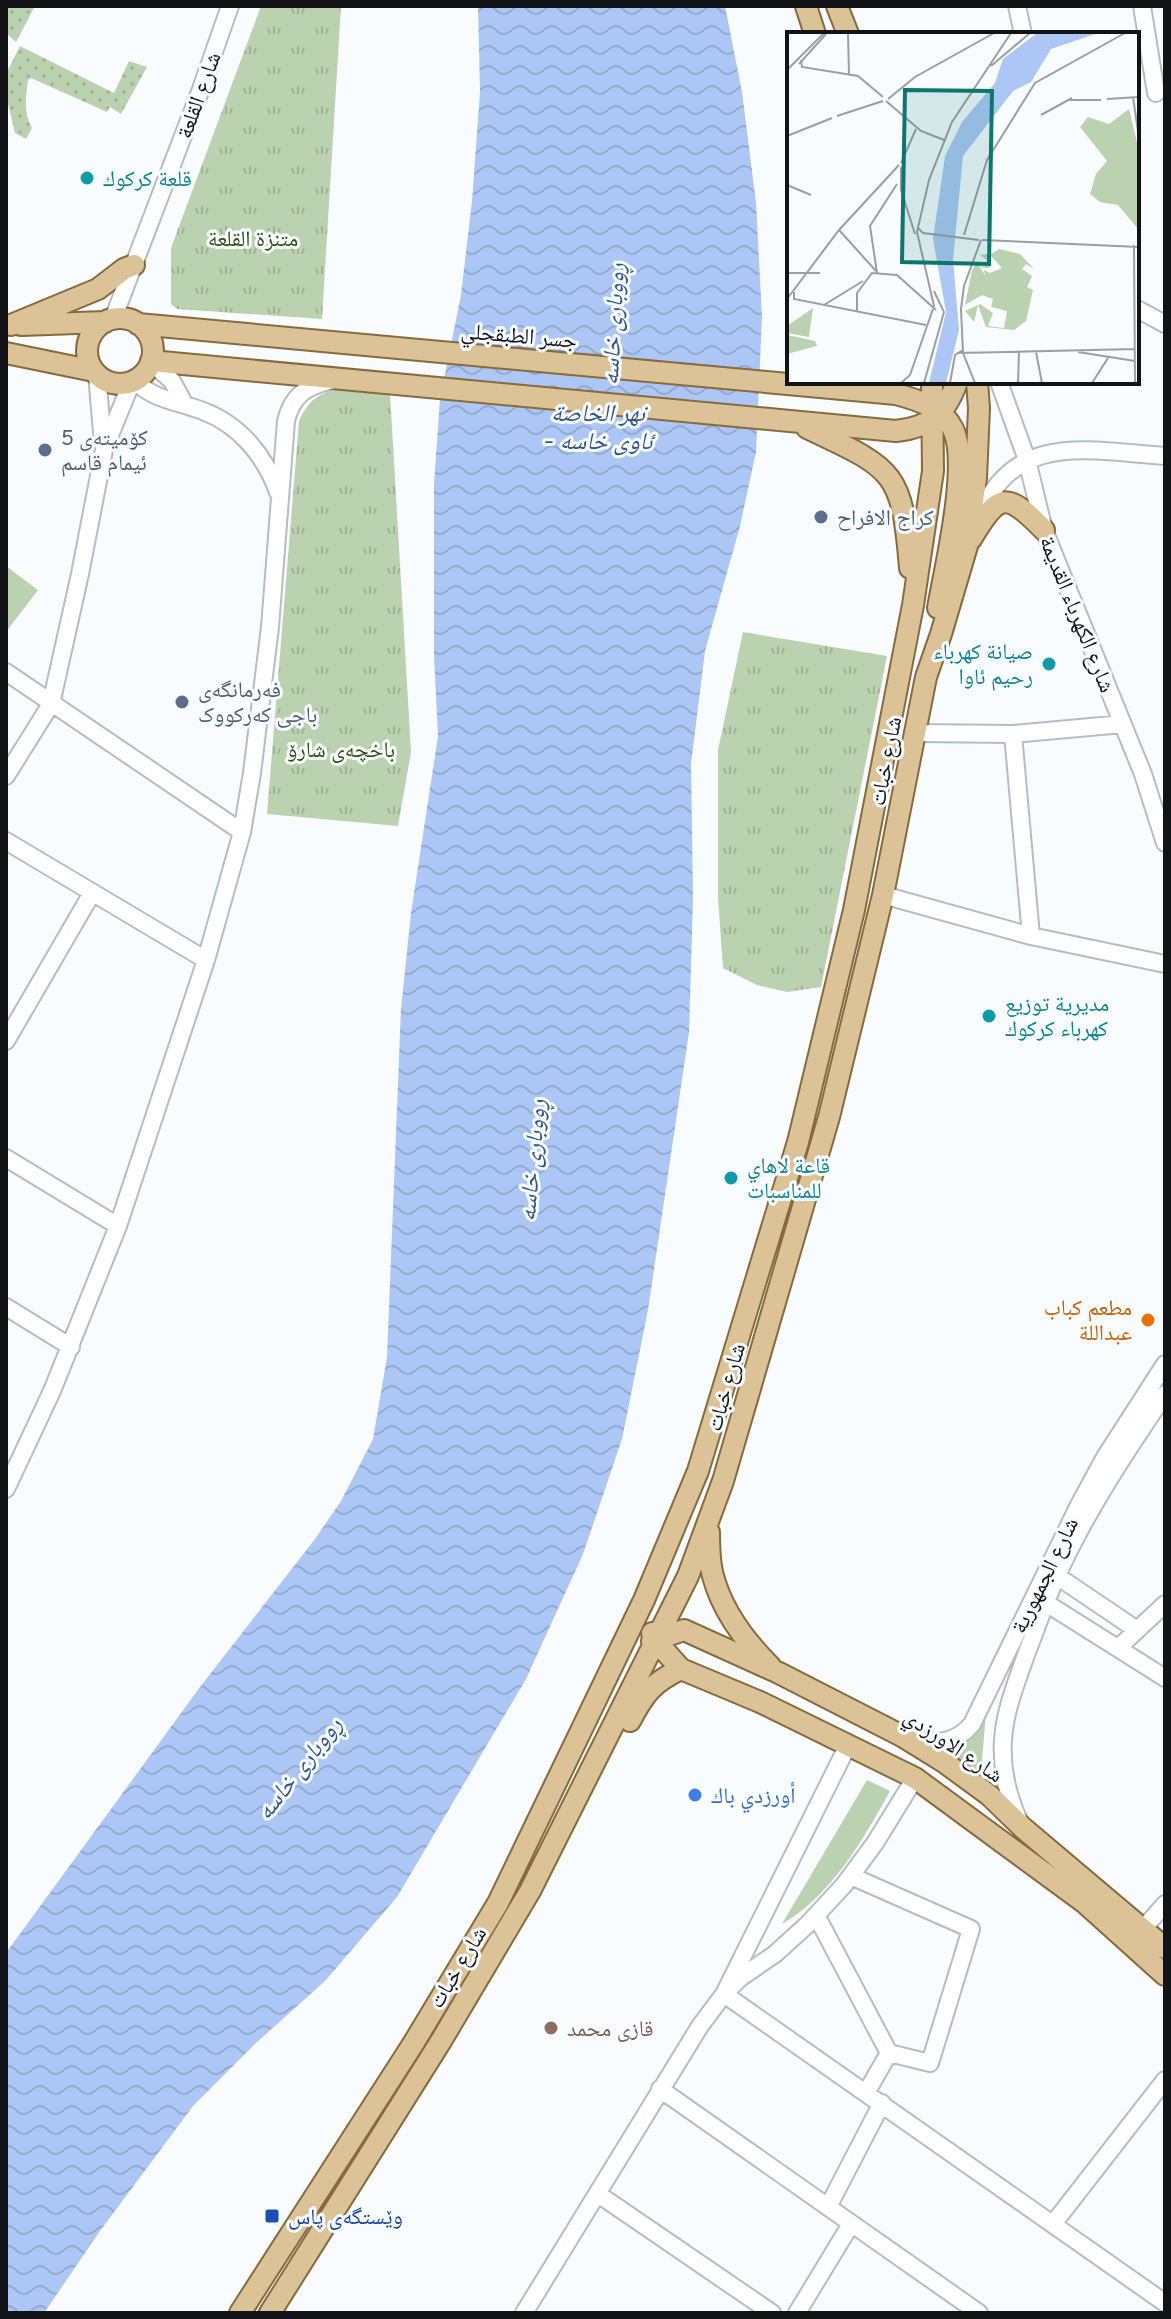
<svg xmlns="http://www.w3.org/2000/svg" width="1171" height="2319" viewBox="0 0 1171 2319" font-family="Figtree,'Noto Naskh Arabic',sans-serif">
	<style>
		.grass { fill: url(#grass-dots) }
		.park { fill: url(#park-tufts) }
		.garden { fill: #bbd2b0 }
		.water { fill: url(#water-waves) }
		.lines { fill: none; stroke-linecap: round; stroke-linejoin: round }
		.minor-casing { stroke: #b5bdc4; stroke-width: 20 }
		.major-casing { stroke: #856b3d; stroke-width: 24 }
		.minor { stroke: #fff; stroke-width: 16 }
		.major { stroke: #dbc397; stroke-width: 20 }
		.culture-dot { fill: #0f9aa8; stroke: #f8fcff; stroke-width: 3 }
		.service-dot { fill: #5c6f8a; stroke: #f8fcff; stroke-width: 3 }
		.food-dot { fill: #e8710a; stroke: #f8fcff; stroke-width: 3 }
		.shop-dot { fill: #3f7fe0; stroke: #f8fcff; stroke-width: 3 }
		.education-dot { fill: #8d6e63; stroke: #f8fcff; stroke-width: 3 }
		.transit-dot { fill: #1a4fb4; stroke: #f8fcff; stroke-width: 3 }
		.labels { text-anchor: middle; stroke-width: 6; stroke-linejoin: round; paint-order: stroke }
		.street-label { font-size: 22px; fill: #111316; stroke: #f8fcff }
		.culture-label { font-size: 22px; fill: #0d838f; stroke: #f8fcff; text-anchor: start }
		.park-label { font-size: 22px; fill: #2b5011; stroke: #f8fcff }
		.service-label { font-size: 22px; fill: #4e5e75; stroke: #f8fcff; text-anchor: start }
		.food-label { font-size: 22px; fill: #c56008; stroke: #f8fcff; text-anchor: end }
		.shop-label { font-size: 22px; fill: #366cbe; stroke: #f8fcff; text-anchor: start }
		.education-label { font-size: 22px; fill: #785e54; stroke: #f8fcff; text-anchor: start }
		.transit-label { font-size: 22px; fill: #164399; stroke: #f8fcff; text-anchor: start }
		.water-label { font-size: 24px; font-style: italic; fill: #32538b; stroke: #f8fcff }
		.inset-road { fill: none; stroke: #9c9fa2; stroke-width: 2 }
		.view { fill: #0f766e; fill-opacity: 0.15; stroke: #0f766e; stroke-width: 4 }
		.inset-edge { fill: none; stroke: #111316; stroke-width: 4 }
	</style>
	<defs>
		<pattern id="grass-dots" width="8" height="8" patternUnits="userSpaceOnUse" patternTransform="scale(2)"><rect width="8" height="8" fill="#bbd2b0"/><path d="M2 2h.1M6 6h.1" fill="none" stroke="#a0b397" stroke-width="1.8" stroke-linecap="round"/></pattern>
		<pattern id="park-tufts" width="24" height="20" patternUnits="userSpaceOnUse" patternTransform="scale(2)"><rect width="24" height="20" fill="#bbd2b0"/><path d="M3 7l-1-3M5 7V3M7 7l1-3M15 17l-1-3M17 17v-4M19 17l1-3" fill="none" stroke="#a0b397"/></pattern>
		<pattern id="water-waves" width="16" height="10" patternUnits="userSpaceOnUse" patternTransform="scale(2)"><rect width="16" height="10" fill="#acc7f5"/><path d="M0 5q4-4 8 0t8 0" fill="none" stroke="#93aad1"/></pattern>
	</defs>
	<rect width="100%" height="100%" fill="#f8fcff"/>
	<path class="grass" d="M6 6H35L16 42 6 33Z
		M20 46 114 93 129 61 147 67 121 114 110 107 107 112 31 78 28 80C26 97 23 112 32 128L26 139 15 133 6 95V74Z"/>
	<path class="park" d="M261 6H341L322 319 177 309 171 304V248Z
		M342 388 390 393 411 752 398 826 267 814 299 421C310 398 318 394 342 388Z
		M743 632 887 656 821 987 787 992 757 985 723 968 718 898V750Z"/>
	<path class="garden" d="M6 566 38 590 6 632Z
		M987 1701 982 1760 986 1790 942 1751C971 1744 976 1726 987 1701Z
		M867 1780 890 1791C863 1840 831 1896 782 1924Z"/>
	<path class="water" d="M478 6H725L742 92 756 203 762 317 756 452 740 526 705 651 691 764 693 899 689 1032 648 1310 622 1439 583 1554 526 1679 397 1897 325 1981 256 2043 193 2106 100 2231 44 2313H6V1953L200 1687 315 1539 341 1501 373 1439 387 1357 401 1009 411 913 438 736 434 656V484L440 399 461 295 472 201 480 92Z"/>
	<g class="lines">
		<defs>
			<path id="minor" d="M1017 6 1023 34
				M1142 6 1156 93
				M1137 309 1165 324
				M113 319 201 89 230 6
				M151 362 172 381 185 405
				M97 374 103 444
				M134 381C159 402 175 400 203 411 240 425 265 456 278 492
				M999 382 1027 460 1044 530 1143 774 1165 843
				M978 519C1013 430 1089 451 1165 456
				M6 672 242 832
				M915 733 1013 734 1123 724
				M1013 734 1031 936
				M6 776 51 704 80 574 104 450 132 381
				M6 841 206 960
				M883 895 1031 936 1165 964
				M6 1041 92 893
				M6 1158 118 1226
				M6 1307 71 1347
				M6 1489 52 1391 118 1226 206 960 242 832 252 773 270 627 286 421C292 396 306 386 330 381
				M1057 1576 1137 1630
				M1046 1603 1165 1678
				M1118 1648 1165 1604
				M913 1739C937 1744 955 1744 972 1724L1079 1505 1105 1457 1165 1364
				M848 1745 724 1994 1165 2303
				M1020 1823C1008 1797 1001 1769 1003 1740 1005 1709 1017 1681 1027 1652 1037 1627 1045 1602 1056 1578 1085 1513 1125 1453 1165 1394
				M816 1915 889 2053 930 2063 971 1929 851 1876
				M1143 1929 1165 1904
				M660 2089 979 2313
				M866 2093 889 2053
				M598 2194 772 2313
				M828 2207 882 2103
				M1053 2224 1165 2080
				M524 2313 700 2026 724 1994 740 1978 775 1954 808 1924 844 1885 875 1843 915 1778
				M797 2313 851 2224"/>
			<path id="major" d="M806 6 815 34
				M837 6 848 34
				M87 351a33 33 0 1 1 66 0a33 33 0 1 1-66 0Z
				M138 324 896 394C918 400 942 407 953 429 970 464 945 568 938 608
				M11 325 98 289 124 269 134 265
				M21 325 105 322
				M6 353 94 371
				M151 361 896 431C930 427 945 415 957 382
				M807 428C894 469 902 470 910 568
				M971 539C999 492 1006 491 1044 530
				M709 1532C709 1546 709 1562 713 1576 722 1610 745 1641 770 1666
				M652 1633 662 1648 681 1669 760 1702 915 1778 1085 1903 1165 1975
				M652 1641 684 1630 779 1673 902 1736 944 1762 989 1795 1023 1828 1165 1948
				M630 1721C644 1694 653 1682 681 1669
				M240 2313 413 2044 498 1903 644 1600 698 1471 798 1142 854 910 913 605 933 471 932 382
				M270 2313 441 2041 530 1891 688 1576 723 1481 829 1117 883 895 926 677 941 634 967 546 976 478 979 408 977 382"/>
		</defs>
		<use href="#minor" class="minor-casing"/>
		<use href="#major" class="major-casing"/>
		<use href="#minor" class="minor"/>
		<use href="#major" class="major"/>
	</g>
	<g class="culture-dot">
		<circle cx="87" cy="178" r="8"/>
		<circle cx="1049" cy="664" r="8"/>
		<circle cx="989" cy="1016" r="8"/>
		<circle cx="731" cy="1178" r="8"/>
	</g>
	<g class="service-dot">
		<circle cx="45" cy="450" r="8"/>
		<circle cx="821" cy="517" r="8"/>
		<circle cx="182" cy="702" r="8"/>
	</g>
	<circle class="food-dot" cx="1148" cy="1320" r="8"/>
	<circle class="shop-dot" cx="695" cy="1795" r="8"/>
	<circle class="education-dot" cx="551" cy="2028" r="8"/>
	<rect class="transit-dot" x="264" y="2208" width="16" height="16" rx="4"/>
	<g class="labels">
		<g class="street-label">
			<text transform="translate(198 95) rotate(-70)" y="8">شارع القلعة</text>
			<text transform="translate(519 335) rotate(5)" y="8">جسر الطبقجلي</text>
			<text transform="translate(1078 614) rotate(68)" y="8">شارع الكهرباء القديمة</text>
			<text transform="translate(885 761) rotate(-79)" y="8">شارع خبات</text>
			<text transform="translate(725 1387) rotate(-74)" y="8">شارع خبات</text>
			<text transform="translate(1044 1575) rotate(-64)" y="8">شارع الجمهورية</text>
			<text transform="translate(954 1745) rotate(34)" y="8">شارع الاورزدي</text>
			<text transform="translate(457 1967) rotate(-59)" y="8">شارع خبات</text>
		</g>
		<g class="culture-label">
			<text x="103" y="186">قلعة كركوك</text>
			<text x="1033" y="659" text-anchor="end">صيانة كهرباء<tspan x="1033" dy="25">رحيم ئاوا</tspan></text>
			<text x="1005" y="1011">مديرية توزيع<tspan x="1005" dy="25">كهرباء كركوك</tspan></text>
			<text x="747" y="1173">قاعة لاهاي<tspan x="747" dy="25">للمناسبات</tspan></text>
		</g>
		<g class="park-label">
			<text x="253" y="246">متنزة القلعة</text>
			<text x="341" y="757">باخچەی شارۆ</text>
		</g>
		<g class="service-label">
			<text x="61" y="445">کۆمیتەی 5<tspan x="61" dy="25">ئیمام قاسم</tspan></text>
			<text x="837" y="525">كراج الافراح</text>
			<text x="198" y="697">فەرمانگەی<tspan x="198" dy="25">باجی کەرکووک</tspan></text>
		</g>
		<g class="food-label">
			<text x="1132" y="1315">مطعم كباب<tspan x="1132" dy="25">عبداللة</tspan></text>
		</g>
		<g class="shop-label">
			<text x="711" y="1803">أورزدي باك</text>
		</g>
		<g class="education-label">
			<text x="567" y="2036">قازی محمد</text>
		</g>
		<g class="transit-label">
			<text x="288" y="2224">وێستگەی پاس</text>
		</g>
		<g class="water-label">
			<text transform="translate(613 324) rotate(-87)" y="8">ڕووباری خاسە</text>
			<text x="598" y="421">نهر الخاصة<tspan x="598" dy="28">- ئاوی خاسە</tspan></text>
			<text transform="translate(532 1160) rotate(-85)" y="8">ڕووباری خاسە</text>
			<text transform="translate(299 1768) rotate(-52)" y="8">ڕووباری خاسە</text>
		</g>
	</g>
	<g transform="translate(787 32)">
		<rect width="352" height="352" fill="#f8fcff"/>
		<path d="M212 217 233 222 247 237 239 232 235 237 245 244 240 255 246 258 239 289 227 298 199 295 191 273 187 290 178 279 193 272 206 281 201 294 217 296 220 279 204 275 206 267 195 263 178 273 185 238 189 231 197 235 201 229 193 223 201 222 204 232 202 236H196L192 234 198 243 197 238 203 241 215 236 203 223Z" fill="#bbd2b0"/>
		<path d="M342 77 352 119V198L331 173 313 170 303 162 309 142 320 129 293 95 301 85 322 92ZM26 276 22 305 0 301V294ZM0 303 28 309 30 314 0 322Z" fill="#bbd2b0"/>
		<path d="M250 1H311L264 17 244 50 226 59 176 124 166 228 172 298 159 351H142L159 280 146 207 158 124 175 90 208 51 216 27Z" fill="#acc7f5"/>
		<path class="inset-road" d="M61 1 62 43M14 28 15 35 71 44 96 65M12 32 39 2M204 34 243 1M0 38 37 1M346 65 352 106M101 67 128 45 207 1M320 67 352 65M283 68H314M99 69 134 99 157 108M254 83 285 66M50 84 96 69M0 104 45 86M114 131 129 97M114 135V158L128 202M0 153 24 163M131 196 136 201 192 208M52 198 89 239M177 203 200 128 248 51 338 1M195 208 352 215M347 213 348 351M0 241H33M90 241 83 194 110 152M7 260V267L139 293M0 267 52 198 112 133M37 273 76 249M70 279V261L85 241 110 243 149 278M249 320 255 351M291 320 348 329M170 321 348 317M114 351 123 343 147 274 130 200 142 148 165 90 224 1M137 351 157 280 147 259M163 351 168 323 176 318M188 351 176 321 174 277 177 254 194 208M231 351 232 320M305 351 321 326"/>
		<path class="view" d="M118 58 205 59 202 232 115 230Z"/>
		<rect width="352" height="352" class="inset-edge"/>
	</g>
	<rect width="1171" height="2319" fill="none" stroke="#111316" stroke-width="16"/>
</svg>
